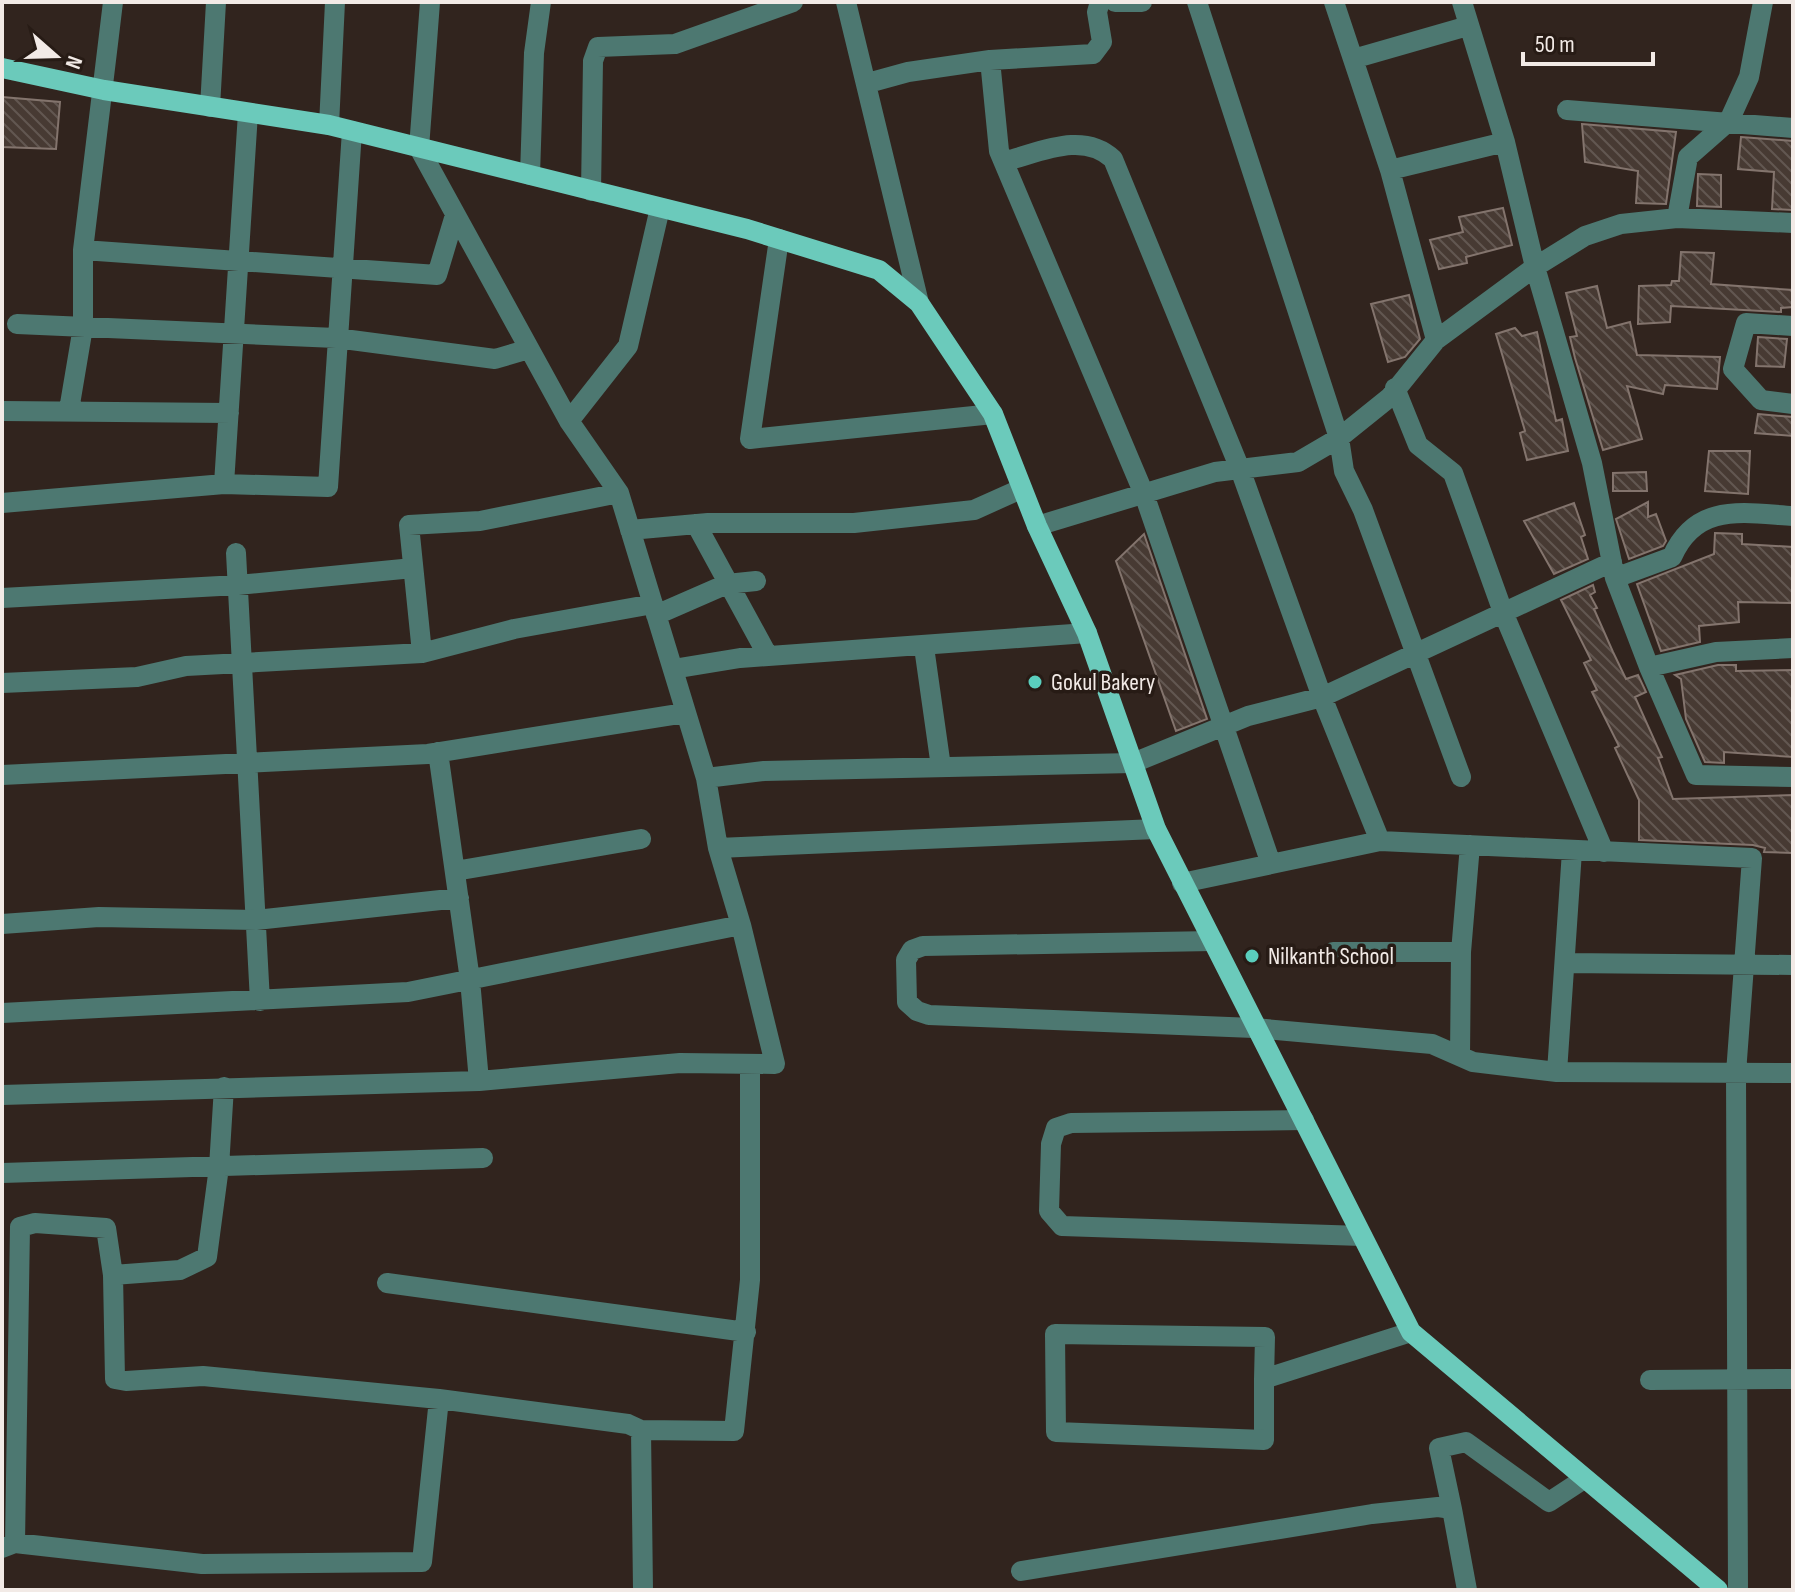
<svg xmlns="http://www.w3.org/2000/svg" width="1795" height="1592" viewBox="0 0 1795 1592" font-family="'Sofia Sans Condensed',sans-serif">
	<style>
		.building { fill: url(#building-back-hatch); stroke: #83746d; stroke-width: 2 }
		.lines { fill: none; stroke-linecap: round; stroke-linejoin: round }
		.minor { stroke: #4d7871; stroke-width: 20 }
		.major { stroke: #6bcabb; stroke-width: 20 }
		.poi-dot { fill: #5acebd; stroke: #271b15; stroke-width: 3 }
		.labels { text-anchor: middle; stroke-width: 7; stroke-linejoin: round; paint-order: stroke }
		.poi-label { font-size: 24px; fill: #f2eae6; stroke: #271b15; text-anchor: start }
	</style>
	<defs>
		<pattern id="building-back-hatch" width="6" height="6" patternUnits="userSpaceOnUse" patternTransform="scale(2)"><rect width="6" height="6" fill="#473a33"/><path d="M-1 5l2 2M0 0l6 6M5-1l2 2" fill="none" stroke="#625751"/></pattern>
	</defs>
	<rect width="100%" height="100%" fill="#31241e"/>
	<path class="building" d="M2 97 60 102 56 149 2 147Z
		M1582 124 1676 132 1666 204 1636 203 1638 171 1585 162Z
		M1741 137 1793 141V210L1772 209 1774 172 1738 169Z
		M1698 174 1721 175V207L1697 206Z
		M1503 208 1512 245 1466 257 1467 263 1439 269 1430 240 1463 232 1459 217Z
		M1681 252 1714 253 1711 284 1793 290V307L1781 308V312L1671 306 1670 322 1638 324 1639 286 1671 285 1672 281H1679Z
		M1597 286 1607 328 1630 322 1637 355 1720 357 1717 389 1665 385 1663 394 1627 386 1642 439 1603 450 1575 358 1570 337 1577 336 1566 293Z
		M1409 295 1420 339 1405 357 1388 362 1371 304Z
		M1515 328 1522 336 1537 332 1556 421 1562 419 1568 451 1527 460 1520 433 1525 431 1496 334Z
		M1758 337 1787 339 1784 367 1756 366Z
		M1758 414 1793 417V436L1755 433Z
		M1709 451H1750L1748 494 1705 491Z
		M1646 472 1647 491H1613V473Z
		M1648 502V517L1656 514 1666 541 1663 546 1629 559 1616 519Z
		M1574 503 1585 535 1581 537 1588 559 1554 574 1524 521Z
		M1715 533 1742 534V544L1793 547V603L1738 602 1739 622 1699 626 1700 642 1661 651 1637 584 1714 554Z
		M1144 534 1207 719 1176 731 1116 561Z
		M1593 585 1595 592 1590 595 1597 608 1594 609 1613 652 1626 679 1638 675 1646 692 1635 697 1662 757 1658 758 1673 799 1793 795V853L1764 852 1765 848 1753 845 1639 840V800L1615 748 1619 746 1592 692 1597 690 1584 663 1591 660 1561 600Z
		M1718 665H1736V671L1793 670V757L1724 752V763L1705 762 1686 719 1681 679 1675 675Z"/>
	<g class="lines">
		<path class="minor" d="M846 2 919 303
			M1115 2H1142
			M1197 2 1339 438 1344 471 1363 510 1461 777
			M1334 2 1390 170 1436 340
			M1462 2 1505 142 1535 267 1592 463 1615 578 1649 667 1696 775 1793 777
			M1353 59 1468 26
			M990 60 999 151 1144 494 1271 864
			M868 83 908 72 990 60 1093 54 1102 42 1097 12 1100 2
			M210 107 216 2
			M1567 110 1793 128
			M329 125 335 2
			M1006 161C1041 152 1083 131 1113 159L1240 469 1322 697 1380 841
			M1390 170 1505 142
			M530 175 534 53 541 2
			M591 191 593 61 598 47 675 44 793 2
			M1677 218 1688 157 1729 121 1749 77 1763 2
			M779 239 750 439 993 414
			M83 250 437 275 455 215
			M17 324 336 338 495 359 529 349
			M1793 326 1746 323 1733 369 1761 400 1793 404
			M1395 388 1418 445 1453 473 1503 612 1604 852
			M69 410 83 327V250L113 2
			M2 411 229 413
			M569 421 628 346 660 208
			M224 484 248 113
			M2 503 224 484 328 487 352 131
			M696 524 768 656
			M1037 526 1215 472 1298 462 1339 438 1390 397 1436 340 1535 267 1585 236 1621 224 1677 218 1793 223
			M630 530 708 523H854L974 510 1021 489
			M236 553 260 1001
			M1615 578 1672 557C1696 502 1743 513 1793 516
			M2 598 238 585 413 568
			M656 615 727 584 756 581
			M924 647 941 767
			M422 653 409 525 480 521 619 493
			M1649 667 1716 652 1793 648
			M673 669 740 658 1087 633
			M2 683 137 677 186 666 422 653 514 629 653 604
			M438 752 470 980 479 1081
			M2 775 428 754 685 713
			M706 778 764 771 1133 763 1248 716 1322 697 1612 562
			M718 848 1156 829
			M455 871 641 839
			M1182 883 1380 841 1752 858 1736 1073 1738 1590
			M2 924 99 917 256 920 459 898
			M1213 941 923 946 912 950 906 960 907 1002 917 1011 929 1015 1254 1028 1432 1044 1473 1062 1557 1072 1793 1073
			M1333 952H1461
			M1565 963 1793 965
			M2 1013 408 992 741 925
			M1460 1056 1461 952 1470 845
			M1557 1072 1572 851
			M2 1095 479 1081 680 1063 775 1064 741 925 718 848 706 778 619 493 569 421 419 148 430 2
			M1304 1120 1071 1123 1056 1128 1051 1144 1049 1211 1062 1226 1362 1236
			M2 1173 483 1158
			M113 1275 180 1270 207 1257 219 1167 224 1087
			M387 1283 746 1332
			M1264 1379 1265 1337 1055 1334 1056 1432 1264 1440V1379L1411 1332
			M1650 1380 1793 1379
			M641 1430 643 1590
			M1452 1509 1439 1448 1466 1442 1549 1502 1584 1479
			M15 1543 20 1227 35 1223 106 1228 113 1275 115 1379 126 1381 203 1376 439 1399 628 1424 641 1430 734 1431 750 1280V1064
			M2 1548 15 1543 202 1564 422 1562 439 1399
			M1021 1571 1372 1514 1438 1507 1452 1509 1467 1590"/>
		<path class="major" d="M2 68 104 90 329 125 747 229 879 270 919 303 993 414 1037 526 1087 633 1156 829 1411 1332 1718 1590"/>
	</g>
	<g class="poi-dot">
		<circle cx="1035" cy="682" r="8"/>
		<circle cx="1252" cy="956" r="8"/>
	</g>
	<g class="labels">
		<g class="poi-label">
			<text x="1051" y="690">Gokul Bakery</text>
			<text x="1268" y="964">Nilkanth School</text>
		</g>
	</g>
	<rect width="1795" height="1592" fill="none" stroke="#f2eae6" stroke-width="8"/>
	<g transform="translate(56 56) rotate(110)" stroke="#271b15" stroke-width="6" paint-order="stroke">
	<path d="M0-6L14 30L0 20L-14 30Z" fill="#f2eae6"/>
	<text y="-12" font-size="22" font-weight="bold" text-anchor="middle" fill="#f2eae6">N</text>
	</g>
	<path d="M1523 52v12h130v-12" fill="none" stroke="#f2eae6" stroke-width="4"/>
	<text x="1535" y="52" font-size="24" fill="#f2eae6" stroke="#271b15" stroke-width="6" paint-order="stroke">50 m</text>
</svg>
